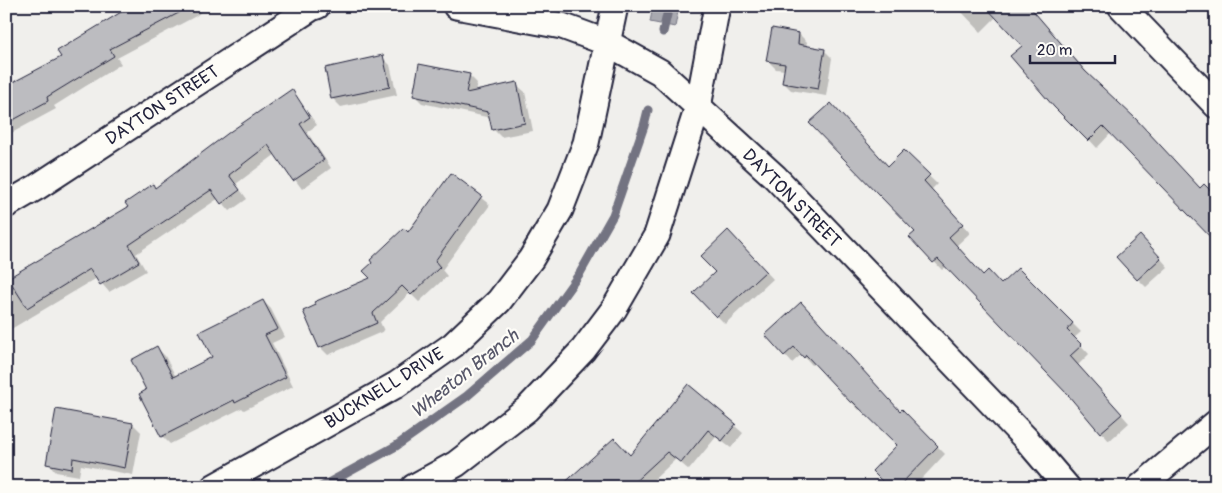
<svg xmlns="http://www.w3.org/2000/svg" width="1222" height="493" viewBox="0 0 1222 493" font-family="Pangolin,sans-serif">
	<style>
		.water { fill: #a9a9b0; stroke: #737381 }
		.shadow { fill: #0003 }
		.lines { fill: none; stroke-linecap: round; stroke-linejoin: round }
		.stream { stroke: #737381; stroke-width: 9 }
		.building { fill: #bcbcc0; stroke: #22223b }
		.minor-casing { stroke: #22223b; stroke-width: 29 }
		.minor { stroke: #fdfcf7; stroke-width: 25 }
		.labels { text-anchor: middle; stroke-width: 4.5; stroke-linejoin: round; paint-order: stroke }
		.street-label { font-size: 18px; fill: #22223b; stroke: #fdfcf7 }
		.water-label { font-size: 19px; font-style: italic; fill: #58586a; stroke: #fdfcf7 }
	</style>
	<rect width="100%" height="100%" fill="#f0efec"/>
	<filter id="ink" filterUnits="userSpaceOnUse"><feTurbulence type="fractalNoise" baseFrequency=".02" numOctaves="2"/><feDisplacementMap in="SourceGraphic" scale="10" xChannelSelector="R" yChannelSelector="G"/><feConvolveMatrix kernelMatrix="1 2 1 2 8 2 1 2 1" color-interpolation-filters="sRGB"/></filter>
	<g filter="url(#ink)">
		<path class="water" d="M653 6H679L675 27 650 22Z"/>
		<path class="shadow" d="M124 6H208L196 16 117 58 121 64 54 106 56 109 6 136V88L62 57 126 11Z
			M956 6H1024L1045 25 1092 78 1111 133 1097 148 1012 56 1024 46 996 17 981 32Z
			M1209 6H1216V13Z
			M799 34 807 42 806 47 824 50 832 58 826 96 791 90 783 82 785 70 776 69 768 61Z
			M382 57 390 65 397 95 341 107 333 99 326 69Z
			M469 75 477 83 475 92 516 84 525 92 533 131 501 137 493 129 491 118 422 103 414 95Z
			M292 91 317 125 307 132 331 168 302 189 276 154 236 184 247 199 230 211 219 198 136 254 146 271 109 292 97 278 6 332V282L130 208Z
			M904 152 937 184 931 190 970 233 956 246 983 276 1001 286 1018 269 1081 332 1074 338 1089 354 1078 365 1129 423 1109 441 1069 394 947 266 942 270 911 237 916 232 889 167Z
			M451 174 490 205 442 270 447 276 419 302 410 293 380 322 384 331 328 355 320 347Z
			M736 240 773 279 725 324 695 293 716 272Z
			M1148 244 1168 267 1146 287 1138 279Z
			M263 301 271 309 285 337 272 343 293 386 244 410 242 408 170 444 162 436 148 390 157 348 165 356 176 377 214 358Z
			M801 304 900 412 902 411 945 454 914 487H890L898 445 861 409 859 410 815 363 812 365 802 354 792 363 785 355Z
			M688 386 743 433 731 448 716 437 689 470 676 459 646 487H576L630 457Z
			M57 410 133 424 141 432 133 475 81 465 79 476 56 472 48 463Z"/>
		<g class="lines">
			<path class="stream" d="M663 32 669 6
				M321 487 396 446 467 396 532 340 580 273 613 215 644 126 648 110"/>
		</g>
		<path class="building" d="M131 6H192L110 49 114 56 47 97 48 101 6 124V86L61 57 57 51Z
			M985 6H1029L1085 71 1135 118 1200 188 1204 184 1216 196V243L1103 126 1088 141 1054 107 1010 56 1022 46Z
			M772 28 799 33 798 44 825 49 818 89 782 83 785 64 766 61Z
			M383 55 390 87 331 99 325 68Z
			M419 64 470 74 466 93 517 82 525 123 492 130 488 112 413 96Z
			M292 89 310 117 300 124 324 160 293 181 268 145 229 175 240 190 221 204 211 190 129 245 139 262 100 285 90 269 27 308 8 278 128 207 125 203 153 184 155 188 231 131Z
			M831 103 888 166 904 150 930 175 924 181 963 224 949 237 983 275 988 270 1001 284 1018 268 1073 323 1067 330 1082 345 1070 356 1122 414 1100 433 1068 395 938 259 933 263 909 237 915 232 809 123Z
			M451 173 482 196 435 261 440 267 411 295 402 286 373 313 377 323 319 348 303 311 316 305 314 302 370 278 363 271 372 263 370 260 404 228 408 232Z
			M728 230 766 271 716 317 693 293 715 272 700 257Z
			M1140 235 1161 258 1137 280 1116 257Z
			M263 300 278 329 265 335 286 377 235 403 234 400 161 437 139 394 146 390 131 360 157 346 173 377 212 357 199 332Z
			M801 302 900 411 902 409 938 446 898 487H888L872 471 897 445 852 401 851 403 806 355 804 358 794 347 784 356 765 335Z
			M688 384 736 424 722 441 708 430 681 463 667 452 629 487H560L614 438 630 455Z
			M56 409 133 423 125 468 73 458 72 469 46 464Z"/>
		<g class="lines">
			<defs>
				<path id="minor" d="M456 6 562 26 608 43 660 72 775 177 1026 439 1067 487
					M1121 6 1216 105
					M6 205 37 187 311 8 317 6
					M214 487 396 385 453 345 499 301 531 259 560 210 586 143 615 6
					M414 487 456 464 527 409 583 350 614 309 657 235 698 107 717 6
					M1140 487 1216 423"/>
			</defs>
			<use href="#minor" class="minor-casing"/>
			<use href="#minor" class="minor"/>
		</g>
	</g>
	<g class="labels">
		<g class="street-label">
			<text transform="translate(162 105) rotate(-33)" y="6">DAYTON STREET</text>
			<text transform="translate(792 198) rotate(45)" y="6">DAYTON STREET</text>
			<text transform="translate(384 388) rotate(-32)" y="6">BUCKNELL DRIVE</text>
		</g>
		<g class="water-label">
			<text transform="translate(464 373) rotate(-38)" y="7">Wheaton Branch</text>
		</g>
	</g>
	<rect width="1222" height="493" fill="none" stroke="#fdfcf7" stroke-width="25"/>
	<rect x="12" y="12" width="1197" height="468" fill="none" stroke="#22223b" stroke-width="2" filter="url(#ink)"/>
	<path d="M1030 55v8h85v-8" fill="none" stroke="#22223b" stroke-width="2.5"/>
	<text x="1037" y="55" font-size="15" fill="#22223b" stroke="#fdfcf7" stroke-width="4" paint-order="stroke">20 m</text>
</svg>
